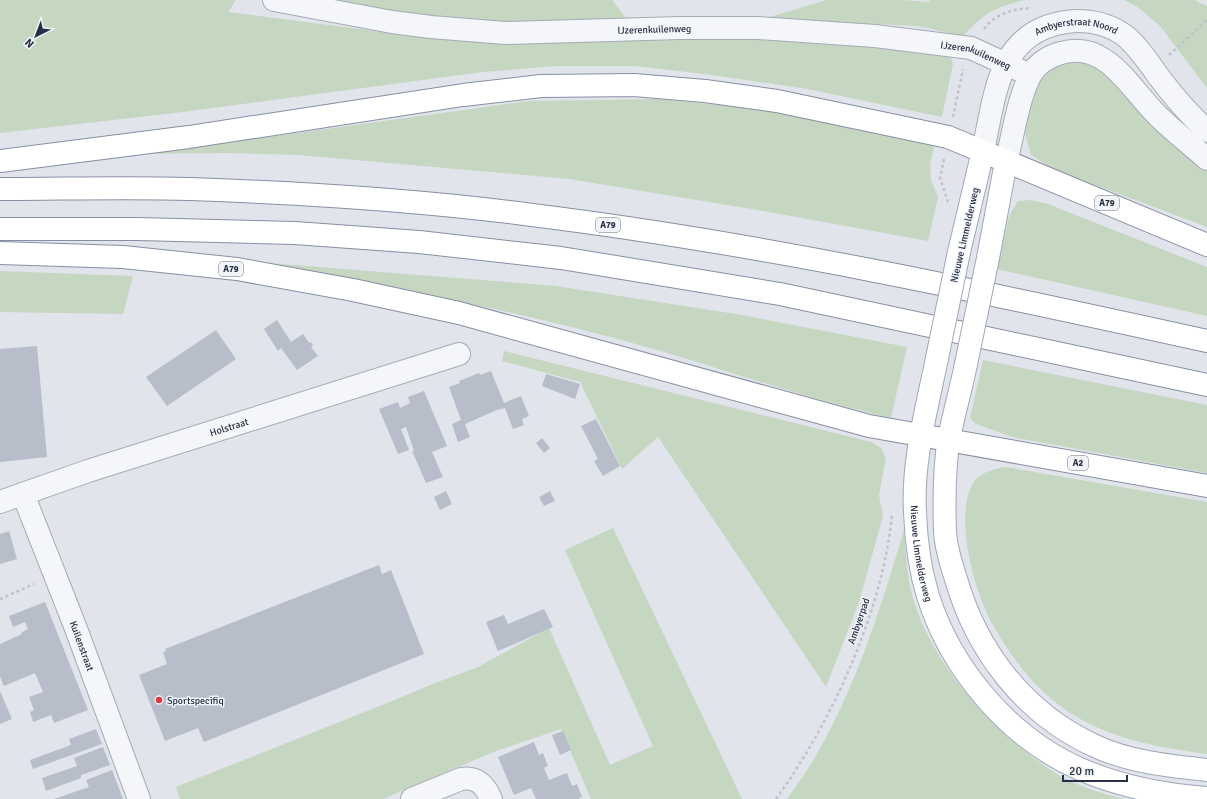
<svg xmlns="http://www.w3.org/2000/svg" width="1207" height="799" viewBox="0 0 1207 799" font-family="Signika,sans-serif">
	<style>
		.green { fill: #c5d6c1 }
		.building { fill: #b8bdca }
		.lines { fill: none; stroke-linecap: round; stroke-linejoin: round }
		.minor-casing { stroke: #a5aab6; stroke-width: 24 }
		.major-casing { stroke: #9fa7b9; stroke-width: 24 }
		.highway-casing { stroke: #878fa4; stroke-width: 24 }
		.path { stroke: #bfc2ca; stroke-width: 2.5; stroke-dasharray: 3 3; stroke-linecap: butt }
		.minor { stroke: #f5f6f9; stroke-width: 22 }
		.major { stroke: #fff; stroke-width: 22 }
		.highway { stroke: #fff; stroke-width: 22 }
		.major-bridge-casing { stroke: #9fa7b9; stroke-width: 24; stroke-linecap: butt }
		.major-bridge { stroke: #fff; stroke-width: 22 }
		.poi-dot { fill: #de3942; stroke: #f1f4f8; stroke-width: 1.5 }
		.labels { text-anchor: middle; stroke-width: 3; stroke-linejoin: round; paint-order: stroke }
		.shield { fill: #f1f4f8; stroke: #646a7b; stroke-width: 1 }
		.shield-label { font-size: 9px; font-weight: bold; fill: #272f45 }
		.street-label { font-size: 10px; fill: #272f45; stroke: #f1f4f8 }
		.poi-label { font-size: 10px; fill: #272f45; stroke: #f1f4f8; text-anchor: start }
	</style>
	<rect width="100%" height="100%" fill="#e1e4eb"/>
	<path class="green" d="M0 0H236L228 12 375 31 469 41 751 40 862 43 944 55 951 58 953 64 942 117 807 89 712 75 636 66H555L483 72 183 112 0 133Z
		M324 0H612L628 21 472 23 379 11Z
		M827 0H903L928 2 930 0H1025C995 7 984 13 963 36L918 26 763 19Z
		M1124 0H1195L1207 6V88L1160 26 1139 8Z
		M1087 60 1102 68 1207 165V227L1053 169 1031 155 1024 130 1037 84 1057 65Z
		M661 99 757 109 935 141 930 165 931 180 938 197 928 241 752 209 569 179 299 155 228 153 127 154 283 135 528 101Z
		M1031 200 1048 204 1207 267V316L997 269 1009 216 1018 201Z
		M256 262 556 286 742 315 907 347 891 418C801 398 714 365 625 341 504 308 380 285 256 262Z
		M0 271 133 276 123 314 0 312Z
		M504 351 871 442 881 448 886 458 879 495 883 516 859 602 826 687 658 437 622 469 580 382 502 361Z
		M983 360 1207 405V473L1012 437 976 424 970 418Z
		M1006 467 1207 502V754C1149 746 1093 736 1048 696 1025 676 1008 651 993 625 975 594 954 518 972 485 979 473 992 469 1006 467Z
		M613 528 742 799H591L561 729 496 751 383 799H180L176 787 402 697 435 683 478 667 549 628 610 765 653 746 565 550Z
		M904 530C906 555 907 581 915 605 937 671 999 738 1057 774 1077 786 1102 794 1125 799H787C797 784 809 769 817 754 857 684 881 607 904 530Z"/>
	<path class="building" d="M277 320 291 342 303 334 309 343 311 342 313 345 311 347 318 356 297 370 281 348 278 351 264 329Z
		M216 330 236 359 167 406 146 377Z
		M37 346 47 457 0 462V349Z
		M491 371 504 403 521 396 529 416 522 419 524 425 513 429 505 408 497 410 465 424 470 437 458 442 452 424 461 420 449 387 460 383 459 381 479 373 480 375Z
		M546 374 580 384 575 399 542 386Z
		M424 391 447 446 432 452 443 477 426 483 412 451H414L406 427 401 429 409 450 398 454 379 409 398 402 400 408 410 403 408 397Z
		M596 419 620 466 603 476 594 461 598 459 581 426Z
		M542 438 550 448 544 453 536 443Z
		M446 491 452 504 440 510 434 497Z
		M550 491 555 501 544 506 539 497Z
		M9 531 17 559 0 564V534Z
		M379 565 382 574 391 570 424 654 204 742 198 728 165 741 139 675 167 664 163 652 166 651 165 649Z
		M45 602 88 710 54 723 51 715 33 722 30 712 34 710 29 697 43 692 35 673 4 686 0 676V644L22 634 21 633 28 629 25 622 13 627 9 616Z
		M544 609 553 627 498 651 486 622 504 615 508 624Z
		M0 691 12 719 0 724Z
		M96 729 102 744 33 769 30 760 71 745 69 739Z
		M563 731 571 750 560 755 552 735Z
		M534 742 539 755 543 753 548 766 544 768 549 780 567 773 572 786 577 784 582 797 578 799H536L531 788 514 795 498 757Z
		M103 747 110 765 81 775V778L46 791 42 778 77 766 74 758Z
		M112 770 123 799H54L89 787 86 780Z"/>
	<g class="lines">
		<defs>
			<g id="minor">
				<path id="s1" d="M274 0 392 22 431 27 505 33 680 28H758L875 36 971 48 1030 75"/>
				<path id="s2" d="M983 151C995 97 997 32 1066 22 1086 19 1107 23 1124 35 1138 46 1148 62 1159 77 1173 96 1189 114 1207 131"/>
				<path d="M1006 162C1013 136 1018 99 1030 76 1036 65 1048 56 1061 53 1106 40 1129 87 1156 114 1172 130 1190 144 1207 159"/>
				<path id="s3" d="M23 494 75 626 139 799"/>
				<path id="s4" d="M0 502 88 471 459 354"/>
				<path d="M412 799 461 779C477 776 485 785 491 799"/>
			</g>
			<g id="major">
				<path d="M959 252 983 151"/>
				<path d="M988 258 1006 162"/>
				<path id="s5" d="M937 358C927 408 912 461 915 512 916 540 920 570 928 596 951 669 1009 738 1080 769 1119 786 1164 795 1207 798"/>
				<path d="M966 364C961 389 954 413 949 438 944 468 944 501 945 532 946 547 951 564 956 579 977 652 1025 714 1095 746 1129 762 1170 766 1207 770"/>
			</g>
			<path id="highway" d="M0 161 189 137 463 95 541 86 634 85 705 91 777 101 948 137 1207 245
				M0 189C63 189 127 187 190 189 304 193 419 200 532 215 759 243 984 292 1207 341
				M0 229H138L295 233 419 242 561 258 780 294 1207 385
				M0 253 123 257 237 269 353 290 459 313 869 426 1207 486"/>
		</defs>
		<use href="#minor" class="minor-casing"/>
		<use href="#major" class="major-casing"/>
		<use href="#highway" class="highway-casing"/>
		<path class="path" d="M984 29C996 13 1013 9 1032 8
			M1169 55 1207 20
			M953 117 963 69
			M944 159 940 178 948 202
			M0 599 34 584
			M776 799C832 722 884 608 892 513"/>
		<use href="#minor" class="minor"/>
		<use href="#major" class="major"/>
		<use href="#highway" class="highway"/>
		<defs>
			<path id="major-bridge" d="M937 358 959 252
				M966 364 988 258"/>
		</defs>
		<use href="#major-bridge" class="major-bridge-casing"/>
		<use href="#major-bridge" class="major-bridge"/>
	</g>
	<circle class="poi-dot" cx="159" cy="700" r="4"/>
	<g class="labels">
		<g class="shield">
			<rect x="1095" y="196" width="24" height="14" rx="3"/>
			<rect x="596" y="218" width="24" height="14" rx="3"/>
			<rect x="219" y="262" width="24" height="14" rx="3"/>
			<rect x="1068" y="456" width="20" height="14" rx="3"/>
		</g>
		<g class="shield-label">
			<text x="1107" y="206">A79</text>
			<text x="608" y="228">A79</text>
			<text x="231" y="272">A79</text>
			<text x="1078" y="466">A2</text>
		</g>
		<g class="street-label">
			<text dy="4" stroke="none"><textPath href="#s1" startOffset="383">IJzerenkuilenweg</textPath></text>
			<text dy="4" stroke="none"><textPath href="#s2" startOffset="177">Ambyerstraat Noord</textPath></text>
			<text dy="4" stroke="none"><textPath href="#s1" startOffset="707">IJzerenkuilenweg</textPath></text>
			<text transform="translate(964 235) rotate(-77)" y="4">Nieuwe Limmelderweg</text>
			<text dy="4" stroke="none"><textPath href="#s4" startOffset="241">Holstraat</textPath></text>
			<text dy="4" stroke="none"><textPath href="#s5" startOffset="198">Nieuwe Limmelderweg</textPath></text>
			<text transform="translate(858 621) rotate(-71)" y="4">Ambyerpad</text>
			<text dy="4" stroke="none"><textPath href="#s3" startOffset="163">Kuilenstraat</textPath></text>
		</g>
		<g class="poi-label">
			<text x="167" y="704">Sportspecifiq</text>
		</g>
	</g>
	<g transform="translate(36 36) rotate(222)" stroke="#f1f4f8" stroke-width="3" paint-order="stroke">
	<path d="M0-3L7 15L0 10L-7 15Z" fill="#272f45"/>
	<text y="-6" font-size="11" font-weight="bold" text-anchor="middle" fill="#272f45">N</text>
	</g>
	<path d="M1063 775v6h64v-6" fill="none" stroke="#272f45" stroke-width="2"/>
	<text x="1069" y="775" font-size="12" fill="#272f45" stroke="#f1f4f8" stroke-width="3" paint-order="stroke">20 m</text>
</svg>
